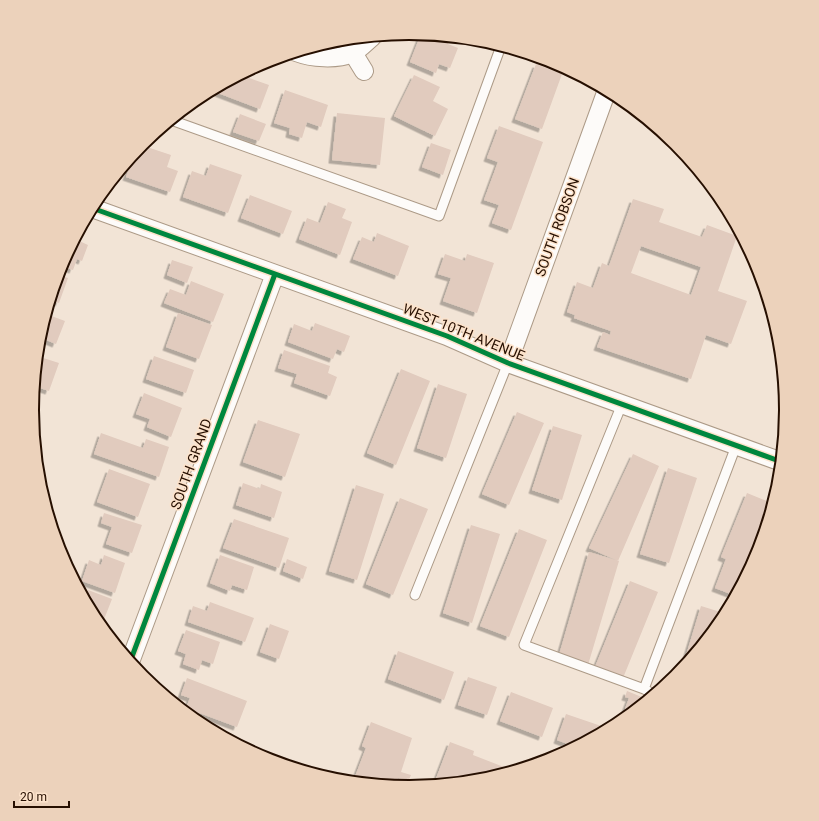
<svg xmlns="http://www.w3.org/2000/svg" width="819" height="821" viewBox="0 0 819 821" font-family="Roboto,sans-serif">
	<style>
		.building { fill: #e1cbbe; fill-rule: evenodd; filter: url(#shadow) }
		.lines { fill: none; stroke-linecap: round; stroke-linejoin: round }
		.service-casing { stroke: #ac9a87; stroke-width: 11 }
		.minor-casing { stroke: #ac9a87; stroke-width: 20 }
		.service { stroke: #fdfbf9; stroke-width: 9 }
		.minor { stroke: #fdfbf9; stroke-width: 18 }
		.cycleway-casing { stroke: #fde3cb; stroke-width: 8 }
		.cycleway { stroke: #00873e; stroke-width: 5 }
		.labels { text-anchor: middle; stroke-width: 3; stroke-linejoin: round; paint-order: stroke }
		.street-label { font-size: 14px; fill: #260f00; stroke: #fde3cb }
		.rim { fill: none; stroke: #260f00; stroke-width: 2 }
	</style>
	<defs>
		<filter id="shadow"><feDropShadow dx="-3.5" dy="3.5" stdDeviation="0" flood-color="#0004"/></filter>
	</defs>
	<rect width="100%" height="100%" fill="#f2e4d6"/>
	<path class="building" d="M421 34 451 37 448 44 458 48 450 68 439 64 436 73 410 62Z
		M536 64 562 74 542 129 515 119Z
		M241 75 269 85 260 109 218 93 221 85Z
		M414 75 440 87 433 101 448 109 435 136 394 116Z
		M285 90 328 105 321 127 307 122 302 138 289 134 290 128 274 123Z
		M337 113 385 118 380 165 332 160Z
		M240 114 266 124 259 141 233 132Z
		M499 126 543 142 511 230 492 223 499 205 484 200 498 162 487 158Z
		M431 143 451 150 443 175 422 167Z
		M141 145 171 155 167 167 178 171 170 192 126 177 135 153Z
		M210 164 242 175 228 213 183 197 192 171 206 176Z
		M250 195 292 211 283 234 241 218Z
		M633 199 664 209 659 222 702 237 707 225 737 236 718 291 747 301 731 344 706 335 691 379 597 347 603 332 610 335 611 331 574 318 575 315 567 312 577 282 593 288 602 263 609 266ZM641 246 701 267 691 295 631 273Z
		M328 202 346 209 342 218 352 222 340 255 299 239 307 218 320 223Z
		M377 233 409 246 398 276 353 259 362 237 374 242Z
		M75 239 88 245 82 261 77 259 73 270 61 266Z
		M445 254 465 261 467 254 494 263 477 313 443 301 451 278 438 274Z
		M172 260 193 267 187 283 167 275Z
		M58 275 68 278 59 303 50 300Z
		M191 281 224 294 213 322 164 303 170 289 186 295Z
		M178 313 212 325 199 359 166 347Z
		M46 314 65 321 56 344 39 337Z
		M315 323 350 336 344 352 337 349 333 359 288 342 294 324 312 331Z
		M284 350 330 366 328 373 337 377 330 396 294 383 297 374 278 368Z
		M37 356 59 363 49 391 34 386Z
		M154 356 194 370 186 393 146 379Z
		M401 369 430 381 396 465 367 453Z
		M438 384 467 394 446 458 417 448Z
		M144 393 182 408 171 437 147 427 150 419 136 414Z
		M517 412 544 423 509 505 482 494Z
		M258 420 300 434 285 477 243 462Z
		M553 426 582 435 562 500 532 490Z
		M101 433 143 448 146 439 169 447 159 477 94 454Z
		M633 454 659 466 618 561 589 548Z
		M668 468 697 478 669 563 640 554Z
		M109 469 150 484 138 517 97 502Z
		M243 483 260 489 261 484 282 492 274 518 236 505Z
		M39 484 47 487 43 497Z
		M356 485 384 494 357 580 329 571Z
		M747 493 774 504 766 528 748 574 736 596 715 588 726 559 721 557Z
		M400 498 428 509 393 595 366 584Z
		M104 513 142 525 132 553 106 544 112 527 101 523Z
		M234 519 289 538 279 568 223 548Z
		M471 525 500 534 472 623 443 613Z
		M519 529 547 540 509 637 480 626Z
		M589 552 619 561 588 665 559 655Z
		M104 555 125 563 115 593 82 581 89 560 101 565Z
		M220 555 254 567 247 590 232 585 230 591 210 583Z
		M287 559 307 567 303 579 283 571Z
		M630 581 658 592 623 678 595 667Z
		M88 590 112 599 101 627 95 620 84 599Z
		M210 602 254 618 245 642 188 622 193 606 207 611Z
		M701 606 727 614 723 620 681 672Z
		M270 624 289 631 279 659 260 652Z
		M186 630 220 642 213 664 202 660 199 670 183 664 186 654 178 651Z
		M398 651 454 672 444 700 388 679Z
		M468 677 497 687 487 715 458 705Z
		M187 678 247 701 237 727 186 708 190 698 181 695Z
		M627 691 649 700 634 712 625 709 629 698 625 697Z
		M511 692 553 708 542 737 500 721Z
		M566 714 610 729 576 747 557 740Z
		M371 722 412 738 401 772 411 775 408 782 398 778 395 787 353 782 366 748 362 746Z
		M450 742 474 751 473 755 509 769 510 768 517 770 483 781 436 785 434 784Z"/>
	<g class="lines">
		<defs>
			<path id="service" d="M171 120 439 216 501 46
				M622 404 524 645 644 689 736 446
				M415 595 508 363
				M644 689 655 695"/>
			<path id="minor" d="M296 52C312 58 336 60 352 53 359 50 366 42 372 37
				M353 53 364 71
				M92 208 447 336 508 363 782 462
				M508 363 607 90
				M130 662 275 274"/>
		</defs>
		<use href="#service" class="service-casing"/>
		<use href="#minor" class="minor-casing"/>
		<use href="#service" class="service"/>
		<use href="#minor" class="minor"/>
		<defs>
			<path id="cycleway" d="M92 208 447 336 508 363 782 462
				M130 662 275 274"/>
		</defs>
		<use href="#cycleway" class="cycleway-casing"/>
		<use href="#cycleway" class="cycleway"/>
	</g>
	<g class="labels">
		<g class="street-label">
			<text transform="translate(557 227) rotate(-70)" y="5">SOUTH ROBSON</text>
			<text transform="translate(464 332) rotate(22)" y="5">WEST 10TH AVENUE</text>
			<text transform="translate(191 464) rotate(-70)" y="5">SOUTH GRAND</text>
		</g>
	</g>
	<path d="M0 0H819V821H0ZM39 410a370 370 0 1 1 740 0a370 370 0 1 1-740 0Z" fill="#ecd2bb" fill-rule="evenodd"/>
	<path class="rim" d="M39 410a370 370 0 1 1 740 0a370 370 0 1 1-740 0Z"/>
	<path d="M14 801v6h55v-6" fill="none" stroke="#260f00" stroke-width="2"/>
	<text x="20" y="801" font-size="12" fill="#260f00" stroke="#fde3cb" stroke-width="3" paint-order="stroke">20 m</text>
</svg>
